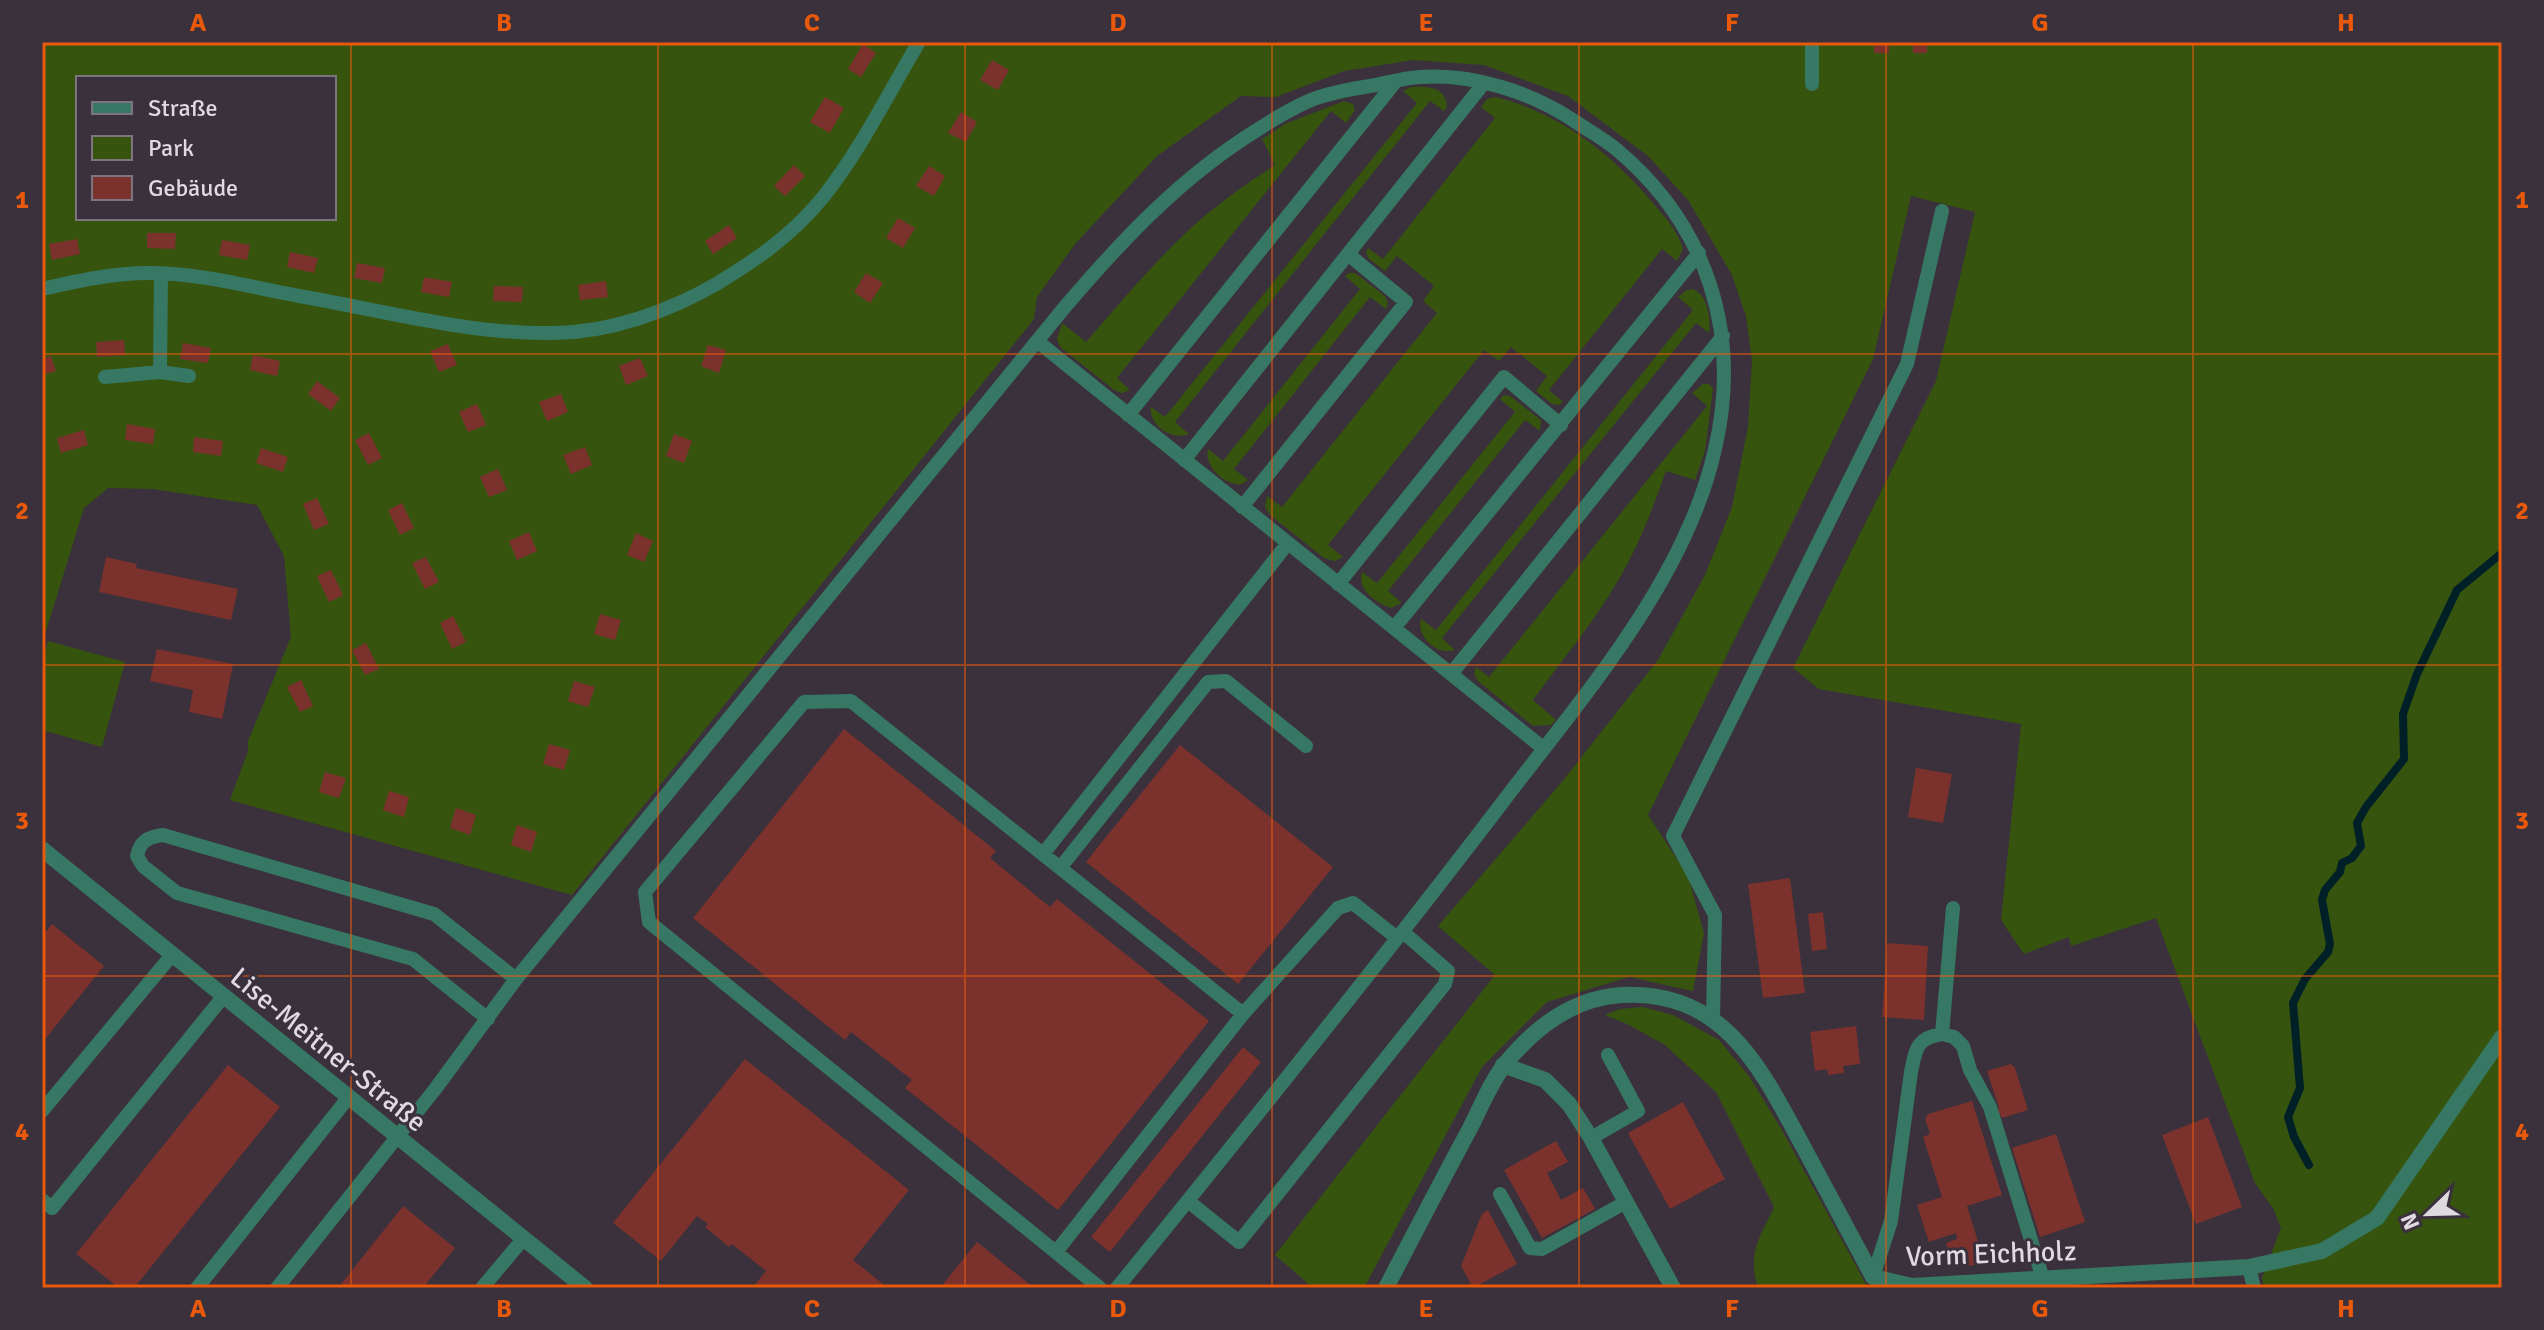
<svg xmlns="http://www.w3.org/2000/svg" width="2544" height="1330" viewBox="0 0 2544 1330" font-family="Signika,sans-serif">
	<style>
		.green { fill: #36540e; fill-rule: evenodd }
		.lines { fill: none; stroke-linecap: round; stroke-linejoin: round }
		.stream { stroke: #002027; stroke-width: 8 }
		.building { fill: #7b322c }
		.service { stroke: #377865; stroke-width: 14 }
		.minor { stroke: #377865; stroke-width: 16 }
		.grid { fill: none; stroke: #e8590c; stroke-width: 2; stroke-opacity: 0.55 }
		.labels { text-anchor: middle; stroke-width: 6; stroke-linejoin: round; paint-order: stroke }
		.street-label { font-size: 28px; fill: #dfd9e0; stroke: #3a313c }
		.neatline { fill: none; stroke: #e8590c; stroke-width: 3 }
		.grid-label { font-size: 26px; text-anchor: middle; font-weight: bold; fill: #e8590c }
	</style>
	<rect width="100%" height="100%" fill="#3a313c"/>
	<path class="green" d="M42 42H2502V1288H2264L2262 1278 2281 1228 2274 1210 2255 1183 2156 918 2071 946 2069 937 2024 954 2001 920 2021 724 1819 689 1793 668 1936 381 1975 212 1911 196 1873 359 1648 815 1688 876 1704 933 1693 991 1629 977 1547 1002 1482 1067 1364 1288H1313L1275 1255 1495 975 1438 926 1561 783 1658 660 1705 575 1732 507 1748 427 1752 360 1746 316 1732 275 1688 200 1648 156 1568 96 1484 65 1413 60 1344 71 1276 97 1241 96 1157 156 1075 244 1037 297 1034 319 572 895 230 800 248 751V741L291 637 284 556 257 505 153 489 108 488 84 508 42 644ZM78 78H334V218H78Z
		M1411 87C1427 86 1446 86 1447 107L1444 111 1430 101 1175 422 1189 434C1172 441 1149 426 1151 407L1165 417 1417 103 1403 91Z
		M1496 97C1561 114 1611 153 1653 203 1665 217 1678 231 1683 249L1677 261 1662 249 1549 390 1563 402 1559 405 1552 404 1536 391 1547 376 1511 347 1499 361 1484 350 1328 545 1343 557 1335 561 1324 558 1270 515 1265 507 1267 496 1282 507 1437 313 1423 301 1434 286 1397 256 1385 271 1368 258 1366 252 1368 248 1383 259 1495 118 1481 107 1487 99Z
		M1344 101 1353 104 1355 110 1346 123 1331 111 1117 378 1130 390 1122 393 1114 390 1060 347 1057 339 1062 323 1086 342C1120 303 1153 263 1191 228 1217 204 1246 184 1275 165L1262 139 1285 124Z
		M1349 273H1355L1385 296 1388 303 1386 309 1370 297 1234 469 1248 480 1242 484C1225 486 1204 467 1208 449L1223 461 1360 289 1345 276Z
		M1693 289C1708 295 1711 319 1709 333L1696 323 1442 638 1455 650C1438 656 1416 638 1421 619L1436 630 1693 310 1678 297 1687 290Z
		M1703 384H1709L1713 388 1705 451 1695 480 1666 471C1653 508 1639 545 1619 579 1594 622 1562 660 1533 700L1556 720 1551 725 1533 726 1478 681 1474 674 1476 667 1489 677 1707 406 1692 393Z
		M1504 395 1510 396 1541 420 1540 431 1525 420 1388 591 1402 603 1391 608C1375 602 1357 590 1362 572L1377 583 1515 412 1500 399Z
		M48 641 125 662 102 747 42 730V664Z
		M1643 1007 1673 1015 1719 1040 1749 1076 1783 1132 1868 1288H1758C1747 1252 1760 1238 1774 1207L1716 1092 1665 1045 1629 1025 1605 1015 1620 1009Z"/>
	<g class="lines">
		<path class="stream" d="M2309 1165 2294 1137 2288 1117 2300 1088 2293 1003 2305 979 2328 952 2330 944 2322 900 2325 890 2340 872 2342 863 2352 858 2361 846 2357 823 2366 807 2404 759 2403 714 2417 674 2457 590 2502 553"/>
	</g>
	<path class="building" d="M1874 42H1889V53H1874Z
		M1913 42H1927V53H1913Z
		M863 44 876 53 861 77 848 69Z
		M992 60 1009 70 998 90 980 80Z
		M825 97 844 108 830 133 810 122Z
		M961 112 977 122 966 142 948 133Z
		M794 165 805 176 785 196 774 186Z
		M929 166 945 176 934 196 916 186Z
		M898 218 915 228 903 248 886 238Z
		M729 225 737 238 713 254 705 241Z
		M147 233H176L175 249 147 248Z
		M77 239 80 254 52 260 49 244Z
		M222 240 250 245 247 260 219 255Z
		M290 252 318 258 314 273 287 267Z
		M357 263 385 268 382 283 354 278Z
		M866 273 883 283 870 303 854 292Z
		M424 277 452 282 449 297 421 292Z
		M606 281 608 297 580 300 578 285Z
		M494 286 523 287 522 302 493 301Z
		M124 340 125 355 97 357 96 342Z
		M183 343 211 348 208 363 180 359Z
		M448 344 457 365 439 372 430 351Z
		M708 345 726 350 719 373 701 366Z
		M253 355 280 361 277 376 250 370Z
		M51 356 56 371 42 375V359Z
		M640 358 648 376 626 385 619 366Z
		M317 381 340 398 331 411 308 394Z
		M561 394 568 412 547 421 539 402Z
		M477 404 486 425 468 432 459 412Z
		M127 424 155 429 153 444 125 440Z
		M84 430 88 445 61 453 57 438Z
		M369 433 382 458 368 465 355 440Z
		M674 434 692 441 684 463 666 456Z
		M194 437 223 441 221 456 193 452Z
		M585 447 592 465 571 474 563 455Z
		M261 448 288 457 283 472 256 463Z
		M498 469 507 490 489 497 480 477Z
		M317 498 329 524 314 530 303 504Z
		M402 503 414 528 400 535 388 510Z
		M529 532 537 551 517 560 509 541Z
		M636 533 653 541 644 562 627 555Z
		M106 557 137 564 136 568 238 589 231 620 99 592Z
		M426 557 439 582 425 589 412 563Z
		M331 570 343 595 329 602 317 576Z
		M600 614 621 620 615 640 594 634Z
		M453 616 466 642 452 649 440 623Z
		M366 643 379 669 365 675 352 650Z
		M157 649 233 664 222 719 189 712 193 690 150 681Z
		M301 680 313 706 300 712 287 687Z
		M574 681 595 687 588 707 568 701Z
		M844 729 996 851 990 858 1050 907 1057 899 1209 1021 1058 1210 905 1088 912 1080 851 1032 845 1040 693 918Z
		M549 744 570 750 564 770 543 764Z
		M1180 745 1333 867 1238 984 1086 862Z
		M1916 768 1952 774 1943 823 1908 817Z
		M325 772 346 778 339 798 319 792Z
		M389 791 409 797 404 817 383 810Z
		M456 808 476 815 470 835 450 828Z
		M517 825 537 832 531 852 511 845Z
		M1790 878 1805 993 1763 998 1748 884Z
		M1823 912 1827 949 1812 951 1808 914Z
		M52 924 104 966 42 1043V936Z
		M1887 943 1928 946 1924 1020 1882 1017Z
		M1856 1026 1860 1064 1843 1066 1844 1073 1828 1075 1827 1069 1815 1071 1810 1032Z
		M1243 1047 1261 1062 1110 1252 1091 1237Z
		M745 1059 909 1190 853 1260 888 1288H752L766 1271 732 1244 729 1247 705 1227 708 1224 697 1216 661 1261 613 1223Z
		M2011 1064 2015 1068 2028 1110 2002 1118 1997 1110 1999 1108 1987 1071Z
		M228 1065 280 1107 134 1288H119L76 1254Z
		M1972 1101 2002 1195 1967 1206 1985 1264 1953 1267 1946 1243 1957 1239 1956 1233 1929 1242 1917 1205 1942 1197 1923 1137 1930 1134 1925 1119 1928 1114Z
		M1683 1102 1725 1179 1670 1209 1628 1133Z
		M2208 1117 2242 1207 2196 1224 2162 1135Z
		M2056 1134 2085 1222 2040 1237 2012 1148Z
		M1556 1141 1568 1162 1547 1173 1561 1200 1583 1188 1595 1209 1542 1238 1504 1170Z
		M403 1206 455 1248 423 1288H338Z
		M1488 1210 1517 1264 1473 1288 1461 1266 1482 1214Z
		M977 1242 1034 1288H940Z"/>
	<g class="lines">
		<path class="service" d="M1812 84V42
			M42 289C77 281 113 273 150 273 201 273 254 288 305 297 390 312 488 339 574 332 630 327 691 302 737 271 769 251 800 226 824 196 861 149 888 94 919 42
			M1037 341 1543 748
			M160 372 189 376
			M105 377 160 372 161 274
			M1128 415 1396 81
			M1184 460 1484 83
			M1242 507 1406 302 1348 254
			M1338 584 1504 377 1561 425
			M1394 628 1699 253
			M1451 674 1723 336
			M1043 854 1288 543
			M1060 868 1208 682 1226 681 1306 746
			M1243 1014 1338 908 1353 903 1397 938
			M488 1019 413 959 177 893 143 866 137 856C140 841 148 837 163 835L434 914 516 979
			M1713 1019 1715 915 1673 836 1907 364 1942 211
			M1942 1034 1954 1037 1963 1046 1970 1070 1990 1107 2043 1279
			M42 1111 172 955
			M1591 1138 1638 1111 1608 1055
			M1500 1194 1530 1248 1542 1249 1626 1202
			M42 1200 52 1208 223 997
			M1188 1201 1239 1242 1445 984 1448 971 1403 932
			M1056 1252 1243 1014 851 701 804 702 645 892 649 922 1100 1288
			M2249 1267 2254 1288
			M1873 1277 1891 1221 1911 1072C1916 1049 1916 1038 1942 1034L1953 908
			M197 1288 348 1098
			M277 1288 436 1088 516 979 1064 308C1122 240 1181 177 1257 130 1274 119 1292 108 1311 100 1329 93 1350 89 1370 86 1386 83 1403 78 1420 77 1472 73 1530 92 1573 120 1587 130 1603 138 1616 149 1707 225 1742 333 1715 449 1686 580 1581 699 1502 803 1377 967 1247 1128 1117 1288
			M482 1288 524 1238"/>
		<path class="minor" d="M42 849 585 1288
			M1503 1065 1545 1080 1569 1104 1591 1138 1673 1288
			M1386 1288C1413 1236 1440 1184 1468 1132 1480 1110 1490 1082 1506 1063 1536 1026 1573 998 1622 995 1726 990 1762 1071 1804 1148 1827 1191 1850 1234 1873 1277L1912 1286 2249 1267 2322 1251 2377 1218 2502 1037"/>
	</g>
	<path class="grid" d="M351 42V1288M658 42V1288M965 42V1288M1272 42V1288M1579 42V1288M1886 42V1288M2193 42V1288M42 354H2502M42 665H2502M42 976H2502"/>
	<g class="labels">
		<g class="street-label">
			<text transform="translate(329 1049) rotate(39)" y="10">Lise-Meitner-Straße</text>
			<text transform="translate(1991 1253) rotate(-2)" y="10">Vorm Eichholz</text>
		</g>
	</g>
	<rect width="2544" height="1330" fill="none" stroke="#3a313c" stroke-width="88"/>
	<rect x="76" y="76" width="260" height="144" fill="#3a313c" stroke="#7c747e" stroke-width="2"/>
	<rect x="92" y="102" width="40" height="12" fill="#377865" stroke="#7c747e" stroke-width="2"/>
	<text x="148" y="116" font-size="24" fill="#dfd9e0">Straße</text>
	<rect x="92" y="136" width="40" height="24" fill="#36540e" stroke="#7c747e" stroke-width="2"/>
	<text x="148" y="156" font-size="24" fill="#dfd9e0">Park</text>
	<rect x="92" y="176" width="40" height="24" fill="#7b322c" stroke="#7c747e" stroke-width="2"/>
	<text x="148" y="196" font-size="24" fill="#dfd9e0">Gebäude</text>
	<g transform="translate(2428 1214) rotate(247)" stroke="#3a313c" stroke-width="6" paint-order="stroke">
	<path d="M0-6L14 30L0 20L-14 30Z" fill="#dfd9e0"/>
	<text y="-12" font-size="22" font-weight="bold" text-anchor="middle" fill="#dfd9e0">N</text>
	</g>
	<rect x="44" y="44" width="2456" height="1242" class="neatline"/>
	<g class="grid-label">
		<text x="198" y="31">A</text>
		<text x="504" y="31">B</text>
		<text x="812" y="31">C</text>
		<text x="1118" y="31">D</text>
		<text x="1426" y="31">E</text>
		<text x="1732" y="31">F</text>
		<text x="2040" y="31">G</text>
		<text x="2346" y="31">H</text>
		<text x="22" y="208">1</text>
		<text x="2522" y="208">1</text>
		<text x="22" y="519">2</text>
		<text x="2522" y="519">2</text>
		<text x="22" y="829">3</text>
		<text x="2522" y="829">3</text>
		<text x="22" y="1140">4</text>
		<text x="2522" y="1140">4</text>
		<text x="198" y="1317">A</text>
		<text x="504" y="1317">B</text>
		<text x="812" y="1317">C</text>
		<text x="1118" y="1317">D</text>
		<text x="1426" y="1317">E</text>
		<text x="1732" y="1317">F</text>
		<text x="2040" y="1317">G</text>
		<text x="2346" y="1317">H</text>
	</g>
</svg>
